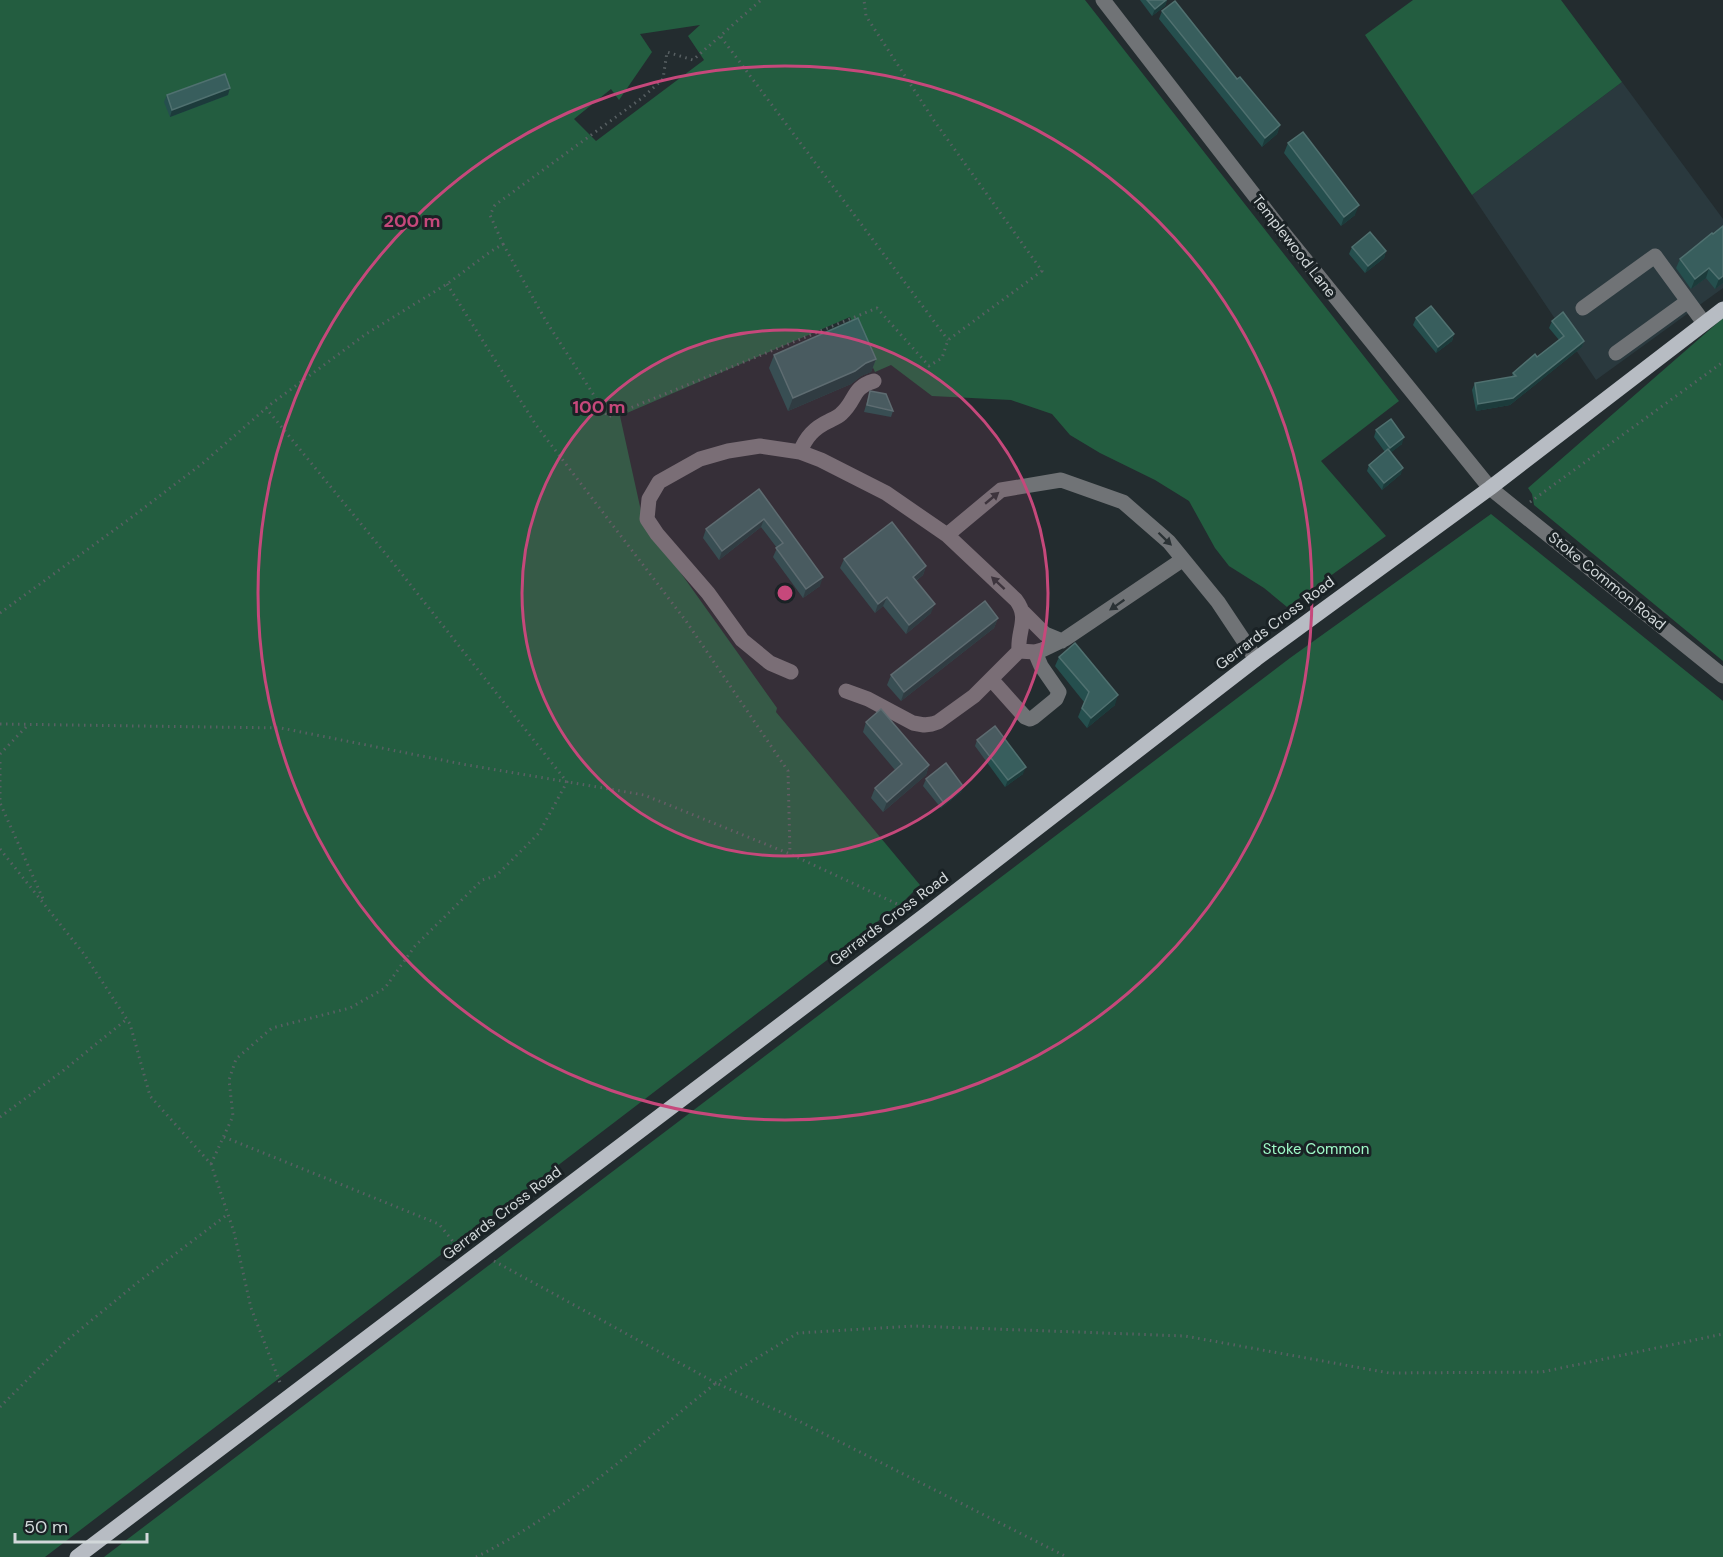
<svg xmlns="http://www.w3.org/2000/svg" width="1723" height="1557" viewBox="0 0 1723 1557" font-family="'DM Sans',sans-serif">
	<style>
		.built { fill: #2a393e }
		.green { fill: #235d40; fill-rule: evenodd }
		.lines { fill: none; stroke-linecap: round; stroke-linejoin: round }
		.path { stroke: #586063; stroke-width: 3; stroke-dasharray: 1.5 4.5; stroke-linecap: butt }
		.minor { stroke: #707376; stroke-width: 15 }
		.major { stroke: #b7bcc3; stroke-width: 15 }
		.wall { fill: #254f4e }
		.shaded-wall { fill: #1c3b3b }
		.building { fill: #385e5d; stroke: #507170; stroke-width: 1.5 }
		.oneway { fill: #2b3235 }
		.ring { fill: none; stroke: #c6487b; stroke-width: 3 }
		.labels { text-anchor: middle; stroke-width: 6; stroke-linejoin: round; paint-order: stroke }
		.street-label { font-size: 15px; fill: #d2d8da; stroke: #1a2225 }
		.park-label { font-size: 15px; fill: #9ffac8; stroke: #1a2225 }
		.centre { fill: #c6487b; stroke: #1a2225; stroke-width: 3 }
		.ring-label { font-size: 18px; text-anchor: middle; font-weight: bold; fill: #c6487b; stroke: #1a2225; stroke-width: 6; stroke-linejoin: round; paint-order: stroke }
	</style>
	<rect width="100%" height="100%" fill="#232c2f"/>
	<path class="built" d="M1622 82 1723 219V288L1596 380 1472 195Z"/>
	<path class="green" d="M0 0H1085L1399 401 1321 461 1386 536 1287 607 1264 588 1229 566 1215 548 1189 501 1155 480 1100 453 1070 435 1052 414 1011 400 932 396 891 365 875 372 850 317 620 416 643 520 777 708 776 712 920 885 903 902 45 1557H0ZM700 25 688 36 704 60 596 141 574 119 611 89 619 100 652 52 640 34Z
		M1413 0H1561L1622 82 1472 195 1365 35Z
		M1723 318V661L1534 505 1532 494 1528 488Z
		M1491 514 1723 701V1557H104L1290 658Z"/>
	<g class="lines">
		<path class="path" d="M721 37 948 340
			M503 244 546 321 608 417 877 308 929 366 942 358 948 340 1042 271 935 122 866 16 864 0
			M447 284 536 425 686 621 788 771 790 854
			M1530 502 1723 362
			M0 613 128 520 203 463 271 404 366 334 447 284 490 252 503 244 490 215 495 205 642 98 663 79 667 52 693 60 761 0
			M0 724 281 728 462 764 644 795 790 854 908 909
			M0 754 28 725
			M0 762V803L44 901
			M0 849 84 954 130 1024 150 1096 211 1164 234 1232 251 1308 281 1385
			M0 1117 64 1070 127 1019
			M224 1137 439 1224 459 1249
			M211 1164 233 1116 229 1080 236 1059 272 1028 350 1008 385 988 415 946 482 880 496 876 539 833 567 782 394 564 266 408
			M494 1261 716 1383 798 1333 914 1326 1185 1336 1389 1373 1542 1372 1723 1334
			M0 1407 65 1342 137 1283 228 1214
			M476 1557C565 1513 639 1445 716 1383L783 1413 1067 1557"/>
		<path class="minor" d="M1103 0 1286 236 1490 488 1723 676
			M1583 308 1655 256 1704 323
			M1616 353 1688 301
			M800 452C806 437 814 428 829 421 833 419 838 417 841 414 857 400 851 388 874 381
			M947 535 1001 490 1061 480 1123 502 1169 542 1218 602 1256 659
			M1023 612 1045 634 1062 641
			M791 672 770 663 742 640 708 593 657 534 647 519 649 499 659 482 700 459 728 451 760 446 800 452 821 460 886 493 947 535 1016 600C1030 618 1017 631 1019 651
			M991 679 1025 717 1030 719 1034 717 1056 699 1059 692 1041 666 1035 652
			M846 691 868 699 913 723 924 725 932 724 938 722 974 696 1019 651 1035 652 1042 650 1065 639 1182 560"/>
		<path class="major" d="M77 1557 924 916 1256 659 1490 488 1723 309"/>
	</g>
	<path class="wall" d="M1140 0H1167L1165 6 1152 16Z
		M1162 11 1237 79 1280 125 1277 134 1262 147 1159 19Z
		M167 95H228L170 117 164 102Z
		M1288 143 1355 215 1341 226 1284 153Z
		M1723 226V283L1715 289 1706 278 1691 289 1676 268 1680 259Z
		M1352 247 1386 251 1384 258 1365 273 1349 254Z
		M1416 318 1454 334 1452 341 1436 353 1413 325Z
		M1552 321 1584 341 1582 347 1510 405 1476 411 1472 390 1475 383 1512 377 1513 373 1537 357 1559 340 1549 328Z
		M774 355 876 359 871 372 861 376 851 384 788 411 769 368Z
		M870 391 893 411 891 417 864 412Z
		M1376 430 1402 444 1391 452 1401 474 1382 490 1367 471 1369 465 1385 452 1374 437Z
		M759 489 820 586 803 598 773 557 777 548 761 527 719 560 703 538 706 529Z
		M844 559 926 566 923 575 916 581 931 613 906 634 883 606 875 613 840 568Z
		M998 618 994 628 901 701 887 685 891 675Z
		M1059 657 1115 705 1087 728 1078 717 1084 702 1055 666Z
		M866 722 929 765 926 775 883 812 871 798 875 788 895 770 863 732Z
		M977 740 1023 774 1005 787 975 746Z
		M926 779 963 786 961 792 941 808 923 786Z"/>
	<path class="shaded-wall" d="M1167 0 1165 6 1152 16 1155 9Z
		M230 88 228 95 170 117 172 110Z
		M1280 125 1277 134 1262 147 1265 138Z
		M1359 205 1355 215 1341 226 1344 217Z
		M1386 251 1384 258 1365 273 1368 266Z
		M1709 268 1706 278 1691 289 1695 279Z
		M1723 276V283L1715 289 1719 279Z
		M1454 334 1452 341 1436 353 1438 347Z
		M1584 341 1582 347 1510 405 1476 411 1478 404Z
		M876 359 871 372 861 376 851 384 788 411 793 398Z
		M1404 437 1402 444 1388 455 1390 448Z
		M1403 468 1401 474 1382 490 1384 483Z
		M764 519 761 527 719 560 722 551Z
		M926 566 923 575 909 586 913 577Z
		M823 577 820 586 803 598 806 589Z
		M887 597 883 606 875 613 878 604Z
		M935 604 931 613 906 634 909 625Z
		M998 618 994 628 901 701 904 692Z
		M1118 695 1115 705 1087 728 1091 718Z
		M929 765 926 775 883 812 887 802Z
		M1026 767 1023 774 1005 787 1008 780Z
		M963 786 961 792 941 808 943 802Z"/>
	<path class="building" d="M1147 0H1166L1155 9Z
		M1175 1 1237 79 1240 77 1280 125 1265 138 1162 11Z
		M225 74 230 88 172 110 167 95Z
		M1303 132 1359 205 1344 217 1288 143Z
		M1723 226V276L1719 279 1709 268 1695 279 1680 259 1712 233 1713 234Z
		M1370 232 1386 251 1368 266 1352 247Z
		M1431 306 1454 334 1438 347 1416 318Z
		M1563 312 1584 341 1513 398 1478 404 1475 383 1516 376 1513 373 1535 354 1537 357 1564 336 1552 321Z
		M858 318 876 359 866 363 855 371 793 398 774 355Z
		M870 391 886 394 893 411 867 405Z
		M1391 419 1404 437 1390 448 1376 430Z
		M1388 449 1403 468 1384 483 1369 465Z
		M759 489 823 577 806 589 776 548 783 543 764 519 722 551 706 529Z
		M892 522 926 566 913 577 935 604 909 625 887 597 878 604 844 559Z
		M985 601 998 618 904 692 891 675Z
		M1075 643 1118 695 1091 718 1082 708 1089 692 1059 657Z
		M881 709 929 765 887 802 875 788 902 764 866 722Z
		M995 726 1026 767 1008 780 977 740Z
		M946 763 963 786 943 802 926 779Z"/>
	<defs><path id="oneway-solid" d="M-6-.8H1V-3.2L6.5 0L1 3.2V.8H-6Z" transform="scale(1.5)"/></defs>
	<g class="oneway">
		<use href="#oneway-solid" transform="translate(992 498) rotate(-40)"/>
		<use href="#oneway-solid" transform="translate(1165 539) rotate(44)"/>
		<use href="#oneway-solid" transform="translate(998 583) rotate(-137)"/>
		<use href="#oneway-solid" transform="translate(1117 605) rotate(145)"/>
	</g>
	<circle cx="785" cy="593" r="263" fill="#c6487b" fill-opacity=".12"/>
	<g class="ring">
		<circle cx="785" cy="593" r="263"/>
		<circle cx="785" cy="593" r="527"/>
	</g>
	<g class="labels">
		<g class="street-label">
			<text transform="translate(1294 246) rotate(52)" y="5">Templewood Lane</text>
			<text transform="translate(1607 581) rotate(39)" y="5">Stoke Common Road</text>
			<text transform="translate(1275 623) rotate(-37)" y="5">Gerrards Cross Road</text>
			<text transform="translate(889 919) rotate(-37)" y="5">Gerrards Cross Road</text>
			<text transform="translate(502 1213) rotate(-37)" y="5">Gerrards Cross Road</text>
		</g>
		<g class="park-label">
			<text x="1316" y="1154">Stoke Common</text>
		</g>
	</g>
	<circle cx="785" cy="593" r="9" class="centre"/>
	<g class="ring-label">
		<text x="412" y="227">200 m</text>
		<text x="599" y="413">100 m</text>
	</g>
	<path d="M15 1533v9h132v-9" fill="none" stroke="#d2d8da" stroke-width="3"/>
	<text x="24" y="1533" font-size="18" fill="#d2d8da" stroke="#1a2225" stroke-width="4.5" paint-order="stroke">50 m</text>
</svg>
